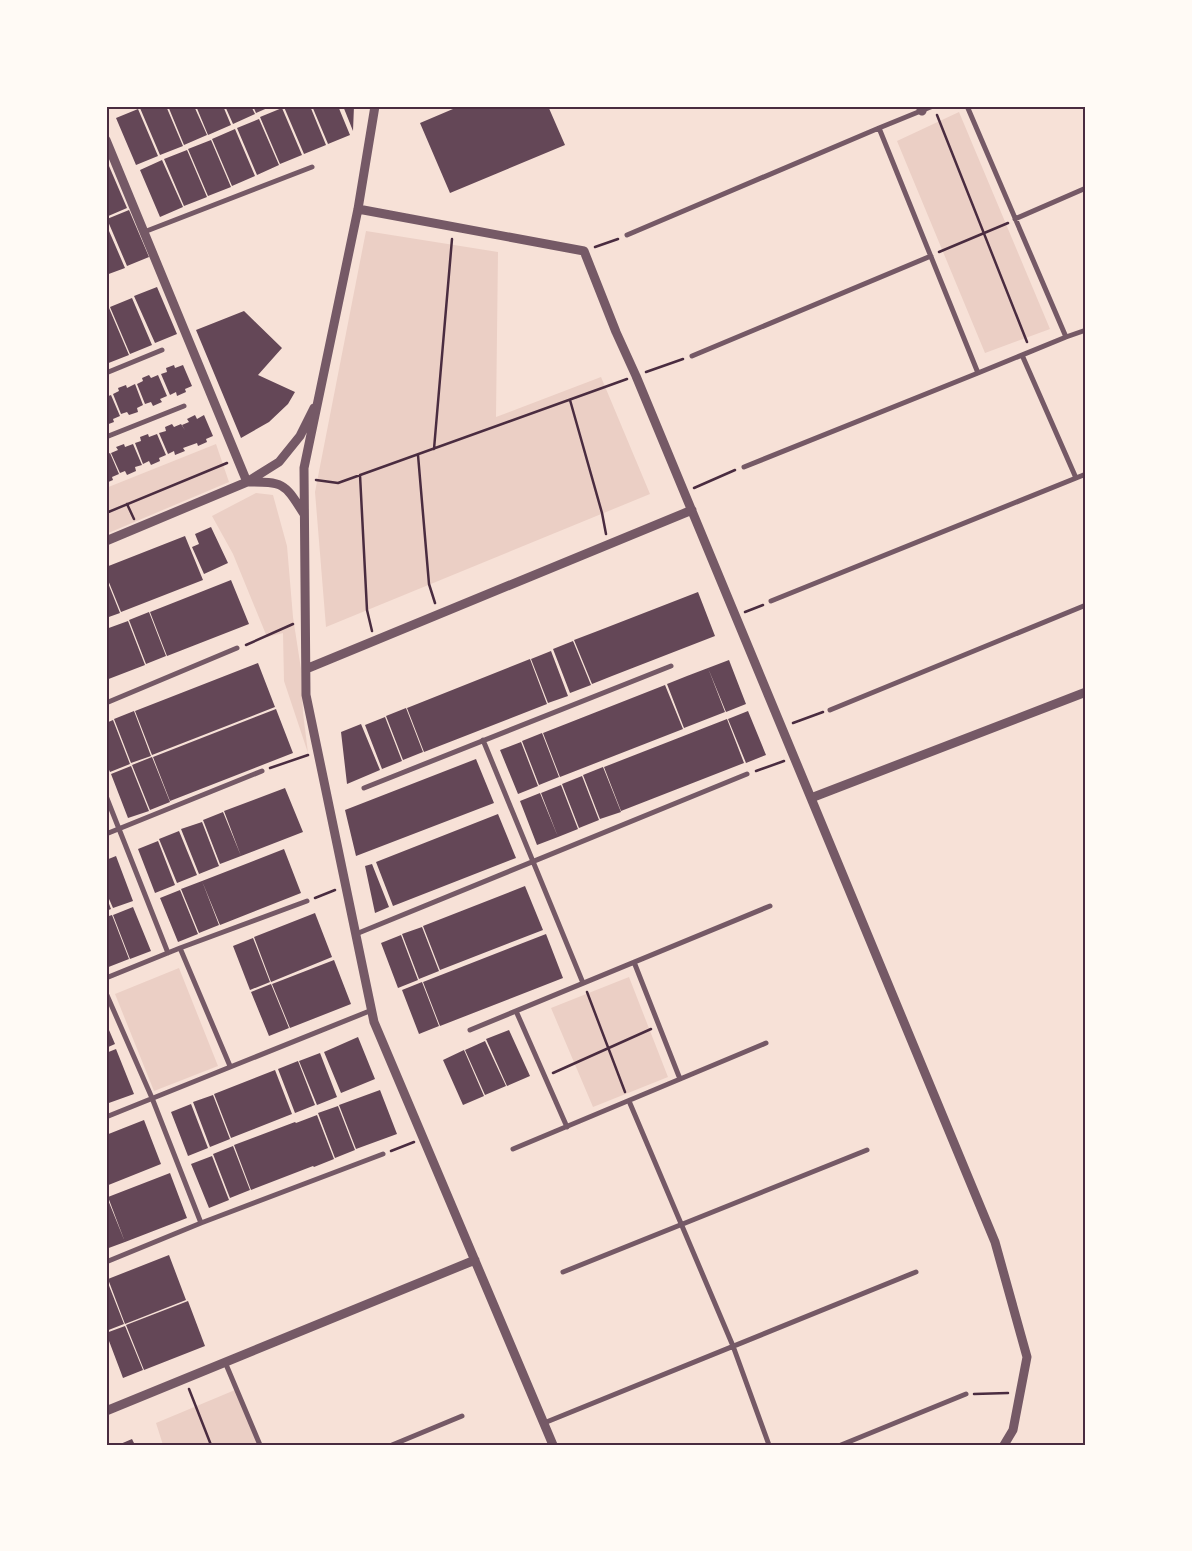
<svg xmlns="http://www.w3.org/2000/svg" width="1192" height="1551" viewBox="0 0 1192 1551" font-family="Inter,sans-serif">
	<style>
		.green { fill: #ebcfc5 }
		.building { fill: #644757 }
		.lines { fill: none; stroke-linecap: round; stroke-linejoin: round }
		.path { stroke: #4a2c40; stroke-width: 2.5 }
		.minor { stroke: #755966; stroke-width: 5 }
		.tertiary { stroke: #755966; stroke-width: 9 }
		.neatline { fill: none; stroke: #4a2c40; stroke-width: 2 }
	</style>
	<rect width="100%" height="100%" fill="#f7e1d7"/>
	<path class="green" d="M959 112 1050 329 985 353 897 141Z
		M366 231 498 252 496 417 601 377 650 494 326 627 315 492Z
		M216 444 229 482 106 534V488Z
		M256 493 273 495 287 546 293 617 301 669 303 713 308 753 284 681 283 633 267 637 233 554 212 516Z
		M179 968 218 1066 154 1091 115 994Z
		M629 977 668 1077 593 1107 551 1008Z
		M235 1390 258 1445H163L156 1423Z"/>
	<path class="building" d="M144 106H166L183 146 160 155 140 108Z
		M168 106H194L207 135 184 145Z
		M196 106H223L231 125 208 135Z
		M225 106H251L255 114 233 124Z
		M253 106H272L256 113Z
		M286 106H310L326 145 304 154 284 107Z
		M312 106H338L350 135 328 144Z
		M343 106H354L353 131Z
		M460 106H548L565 145 450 193 420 123Z
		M282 108 302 155 280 164 260 117Z
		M138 109 158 156 136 165 116 118Z
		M259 119 279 165 257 175 237 128Z
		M235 129 255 176 232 186 212 139Z
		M211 140 231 187 208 196 188 149Z
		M187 150 207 197 184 206 164 159Z
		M106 159 127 208 106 217Z
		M162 160 183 207 160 217 140 170Z
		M129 210 149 257 127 266 107 219Z
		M106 224 125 268 106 275Z
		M157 287 177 334 155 343 134 296Z
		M132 298 152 345 130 354 110 307Z
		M109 308 129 355 106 364V309Z
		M244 311 282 348 258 375 295 392 288 404 269 422 241 438 196 330Z
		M174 365 175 368 183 365 192 386 185 389 186 392 177 396 176 392 170 395 161 374 167 372 166 368Z
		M149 375 151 378 158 375 167 396 160 399 162 402 153 406 151 402 145 404 137 384 143 381 142 378Z
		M135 384 143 405 137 408 138 412 129 415 127 412 121 414 113 394 119 391 118 388 126 385 127 388Z
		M111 395 120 416 113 419 114 422 106 425V397Z
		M195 415 197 419 204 415 213 436 206 439 207 442 198 446 197 443 183 448 185 451 175 455 174 451 168 454 159 433 166 431 165 427 172 424 174 427 181 424 185 430 182 425 189 422 187 419Z
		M148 434 149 437 157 434 166 455 159 458 160 461 151 465 149 461 143 464 135 443 141 441 140 437Z
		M124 444 125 447 133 444 142 465 135 467 136 471 127 475 125 471 120 473 111 453 118 450 116 447Z
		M110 453 119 474 112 477 113 480 106 483V455Z
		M211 527 228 563 204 574 192 547 199 544 195 534Z
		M185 536 203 580 121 612 106 575V567Z
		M106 578 120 613 106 618Z
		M231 580 249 624 167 656 150 612Z
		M698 592 715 636 612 676 595 632Z
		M149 612 166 656 146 664 129 620Z
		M128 621 145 665 106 680V629Z
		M595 632 612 676 592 684 574 640Z
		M573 641 591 685 570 693 553 649Z
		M551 651 568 696 548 703 531 659Z
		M530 659 547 704 424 752 407 708Z
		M729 660 746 704 726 712 708 668Z
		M258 663 275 707 152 755 135 711Z
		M708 668 725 712 684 728 667 684 687 676 695 697 687 676Z
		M665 685 683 729 560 777 543 733Z
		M406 708 423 752 403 760 386 716Z
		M276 709 293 753 170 801 153 757Z
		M134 711 151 756 131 763 114 719Z
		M748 711 766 755 746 763 728 719Z
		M385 717 402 761 382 769 365 725Z
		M727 719 744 763 621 811 604 767 686 735 695 756 686 735Z
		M113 720 130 764 110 772 106 763V723Z
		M361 724 380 770 347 784 341 732Z
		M542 733 559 777 539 785 522 741Z
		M521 742 538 786 518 794 500 750Z
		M152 757 170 802 150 810 132 765Z
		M476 759 494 803 356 856 345 810Z
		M131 766 149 811 128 818 111 774Z
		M603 767 621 812 600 819 583 775Z
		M582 776 599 820 579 828 562 784Z
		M561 785 578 829 558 837 541 793Z
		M285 788 303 832 241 856 224 811Z
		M540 793 558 837 537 845 520 801Z
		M223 812 241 856 220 864 203 820Z
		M498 814 516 858 393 906 376 862Z
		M202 822 219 866 199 874 181 829Z
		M179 831 197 875 177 883 159 839Z
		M158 841 175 885 155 893 138 849Z
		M284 849 301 893 220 925 202 881Z
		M116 856 133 901 113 908 106 892V860Z
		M372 864 389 907 375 913 365 866Z
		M202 881 219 925 199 933 181 889Z
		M525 886 543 930 440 970 423 926Z
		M180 890 198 934 178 942 160 898Z
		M106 896 111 909 106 911Z
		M133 907 151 951 130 959 113 915Z
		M315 913 332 957 271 982 254 937Z
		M112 915 129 959 106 968V917Z
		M422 927 439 971 419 979 402 934Z
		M546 934 563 978 440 1026 423 982Z
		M401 935 418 980 398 988 381 943Z
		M253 938 270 982 250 990 233 946Z
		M334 960 351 1004 290 1028 272 984Z
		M422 982 439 1026 419 1034 402 990Z
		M271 984 289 1028 269 1036 251 992Z
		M106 1023 115 1044 106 1048Z
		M509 1030 530 1076 507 1086 486 1039Z
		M358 1037 375 1079 341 1093 324 1052Z
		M485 1041 506 1086 485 1095 465 1050Z
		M116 1049 134 1094 106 1104V1053Z
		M464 1050 484 1096 463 1105 443 1060Z
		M320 1053 337 1097 317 1105 299 1061Z
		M298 1061 315 1105 295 1113 278 1069Z
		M275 1070 292 1114 231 1138 214 1094Z
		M380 1090 397 1134 356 1149 339 1105Z
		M213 1095 230 1139 210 1147 193 1102Z
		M191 1104 208 1148 188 1156 171 1112Z
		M338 1106 355 1150 335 1158 318 1113Z
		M317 1115 334 1159 314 1167 313 1166 251 1190 234 1145 295 1122 296 1123Z
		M144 1120 161 1164 106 1186V1135Z
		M233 1146 250 1190 230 1198 213 1154Z
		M212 1156 229 1200 209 1208 191 1164Z
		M170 1173 187 1218 125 1242 108 1197Z
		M106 1195 125 1242 106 1249Z
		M169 1255 186 1300 125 1324 108 1279Z
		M106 1278 124 1324 106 1331Z
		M188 1301 205 1346 144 1370 126 1325Z
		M125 1326 143 1370 123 1378 106 1333Z
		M132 1439 135 1445H118Z"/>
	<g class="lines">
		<path class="path" d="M937 115 1027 342
			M595 247 618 239
			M939 252 1008 223
			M646 372 683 359
			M570 400 602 513 606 534
			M434 449 452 239
			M418 455 429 584 435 603
			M360 475 367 610 372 631
			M316 480 338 483 627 379
			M694 488 735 470
			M127 504 134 519
			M106 513 227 463
			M745 612 763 605
			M246 645 293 624
			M793 723 823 712
			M270 768 308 755
			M756 771 784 761
			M315 898 335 890
			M587 992 625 1092
			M553 1073 651 1029
			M391 1151 414 1142
			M189 1389 211 1445
			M974 1394 1008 1393"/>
		<path class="minor" d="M933 106 879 128 978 373 1066 337 967 106
			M1015 219 1086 188
			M144 232 312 167
			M627 235 879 128
			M1066 337 1086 330
			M1022 355 1076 478
			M692 356 931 256
			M106 373 162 350
			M106 437 184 406
			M744 467 978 373
			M771 601 1086 474
			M106 703 237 648
			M830 710 1086 605
			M483 740 583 983
			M364 788 671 666
			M106 796 168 953
			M106 834 262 771
			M356 934 747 774
			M180 948 230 1066
			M634 962 680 1079
			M106 978 180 948 307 901
			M106 993 152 1098 201 1223
			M516 1011 567 1127
			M470 1030 770 906
			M629 1101 733 1346 769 1445
			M106 1117 372 1010
			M513 1149 766 1043
			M106 1262 201 1223 383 1154
			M563 1272 867 1150
			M225 1362 260 1445
			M544 1423 916 1272
			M392 1445 462 1416
			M841 1445 966 1394"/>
		<path class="tertiary" d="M375 106 358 209 304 468 306 695 374 1022 553 1445
			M920 106 922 111
			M106 140 247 482
			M358 209 584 251 616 332 636 376 995 1242 1027 1357 1013 1430 1004 1445
			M247 482C285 482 284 483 304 514
			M106 541 247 482 279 462 300 436 314 408
			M306 669 692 510
			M811 798 1086 692
			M106 1411 475 1260"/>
	</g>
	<rect width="1192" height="1551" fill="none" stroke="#fffaf5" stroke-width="215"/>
	<rect x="108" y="108" width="976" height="1336" class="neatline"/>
</svg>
